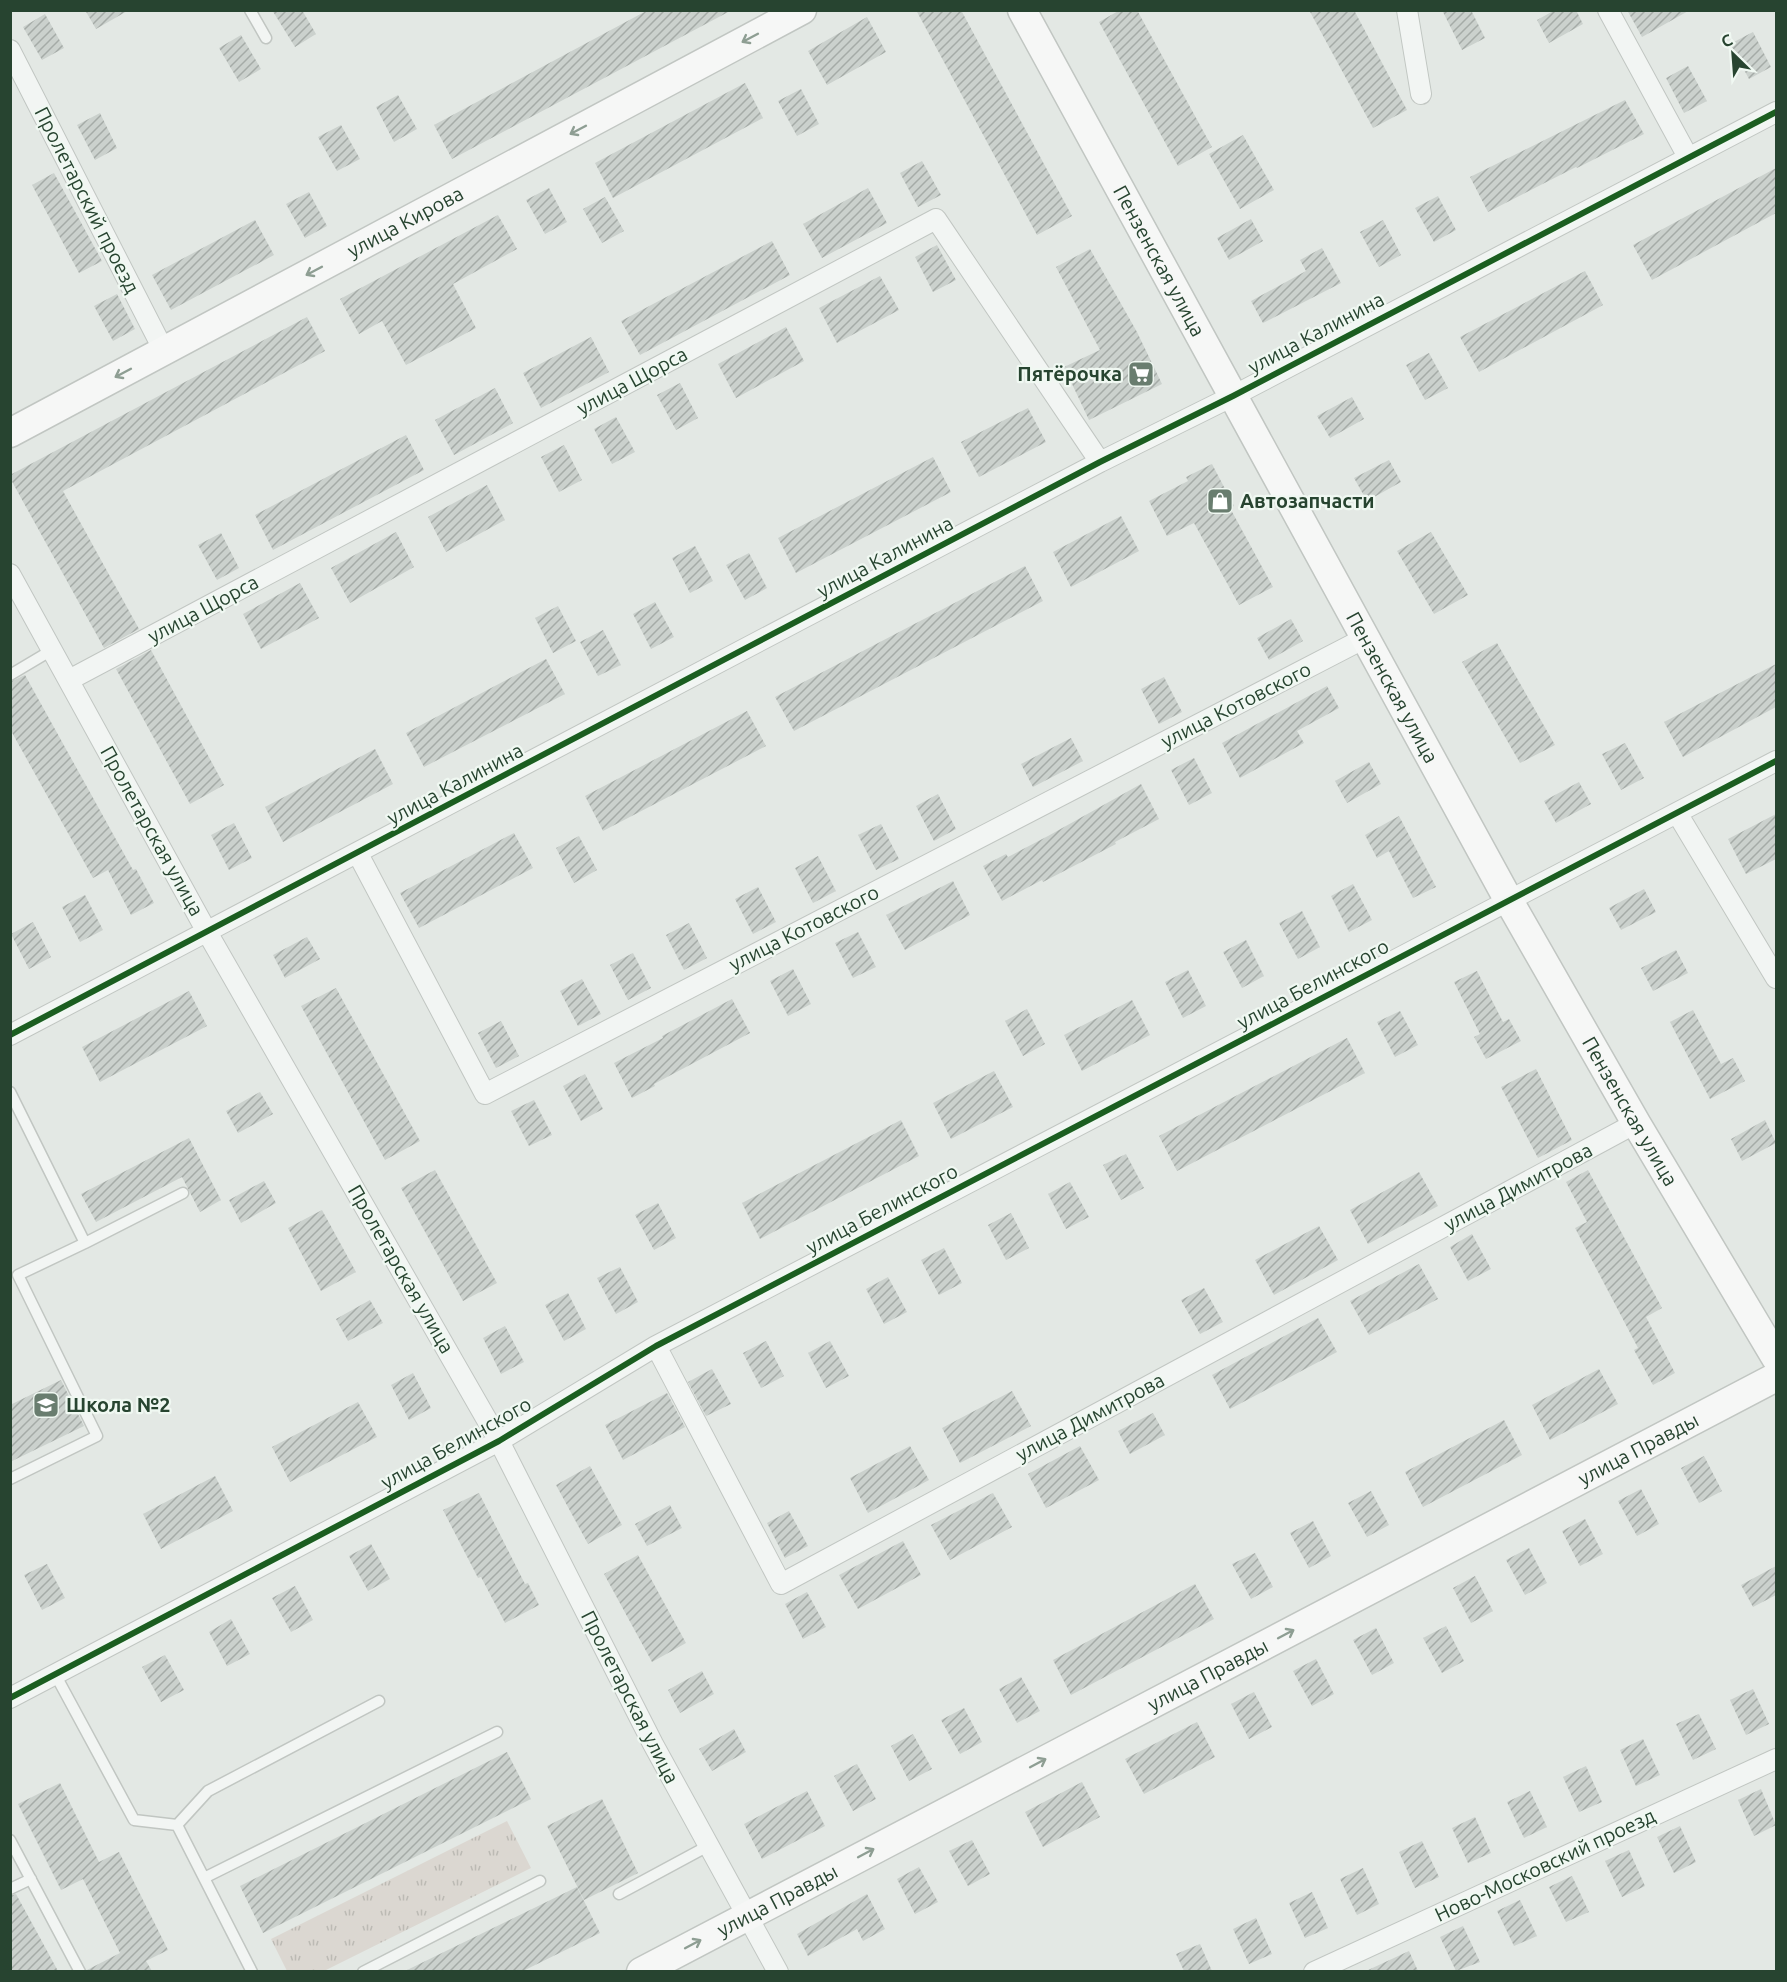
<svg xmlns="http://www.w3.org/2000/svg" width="1787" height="1982" viewBox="0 0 1787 1982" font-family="Ubuntu,sans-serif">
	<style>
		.grass { fill: url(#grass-tufts) }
		.building { fill: url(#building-hatch) }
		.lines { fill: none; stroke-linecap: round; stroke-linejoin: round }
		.lane-casing { stroke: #c1c6c2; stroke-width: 13 }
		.street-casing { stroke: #c1c6c2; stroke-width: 22 }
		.secondary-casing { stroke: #c1c6c2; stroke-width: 31 }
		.lane { stroke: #f2f5f3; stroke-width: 10 }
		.street { stroke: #f2f5f3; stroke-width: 20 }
		.secondary { stroke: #f6f7f6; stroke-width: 28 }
		.cycleway-casing { stroke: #f0f8f2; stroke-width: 10 }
		.cycleway { stroke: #1b5e20; stroke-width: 6 }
		.oneway { stroke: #8e9e93 }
		.labels { text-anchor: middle; stroke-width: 4.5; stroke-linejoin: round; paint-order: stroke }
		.street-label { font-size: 20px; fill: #274430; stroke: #f0f8f2 }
		.poi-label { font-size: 20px; font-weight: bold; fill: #274430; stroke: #f0f8f2; text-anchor: start }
	</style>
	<defs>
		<pattern id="grass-tufts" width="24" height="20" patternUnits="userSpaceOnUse" patternTransform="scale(1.5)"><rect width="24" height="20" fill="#dbd7d1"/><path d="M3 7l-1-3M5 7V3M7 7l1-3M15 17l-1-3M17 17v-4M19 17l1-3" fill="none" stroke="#bcbab4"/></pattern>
		<pattern id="building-hatch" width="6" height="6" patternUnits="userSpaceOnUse" patternTransform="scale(1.5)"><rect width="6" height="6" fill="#cbd1cd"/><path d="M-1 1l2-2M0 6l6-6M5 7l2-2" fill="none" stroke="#a5aba7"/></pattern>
	</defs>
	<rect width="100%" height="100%" fill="#e3e8e4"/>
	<path class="grass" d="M507 1821 531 1868 324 1971H287L271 1939Z"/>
	<path class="building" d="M85 10H129L96 29Z
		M272 10H302L316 34 295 47Z
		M648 10H732L452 159 434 125Z
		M916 10H961L1072 216 1037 235Z
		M1120 10H1137L1212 147 1178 166 1099 22Z
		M1309 10H1354L1407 110 1373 128Z
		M1442 10H1471L1485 38 1462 50Z
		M1555 10H1576L1583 24 1549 43 1537 20Z
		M1627 10H1690L1642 37Z
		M45 14 64 48 42 60 23 27Z
		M867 17 886 52 827 85 808 51Z
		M1753 32 1771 67 1749 79 1730 44Z
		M241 35 261 69 239 82 219 48Z
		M1688 66 1707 101 1684 113 1666 78Z
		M745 83 763 118 613 198 595 163Z
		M801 89 819 124 797 136 778 101Z
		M398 95 417 129 394 142 376 107Z
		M1625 100 1644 134 1577 168 1576 167 1488 212 1470 177Z
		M100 113 117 148 95 160 77 125Z
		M341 125 360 159 337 171 318 137Z
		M1243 135 1274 190 1240 209 1209 154Z
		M922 161 941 195 918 207 900 173Z
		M1776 168V213L1652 280 1633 245Z
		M54 173 102 261 79 273 32 185Z
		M549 188 567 222 545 234 526 200Z
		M868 188 887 223 822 258 803 224Z
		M309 192 327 226 305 238 286 204Z
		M1438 196 1456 230 1434 242 1415 208Z
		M605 197 624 231 602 243 583 209Z
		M498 215 517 249 453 284 476 328 406 365 382 321 359 334 340 299Z
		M1251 219 1263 241 1229 260 1217 238Z
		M255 220 274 255 171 310 152 275Z
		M1383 220 1401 255 1379 267 1360 232Z
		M772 241 790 275 640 355 621 321Z
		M937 245 956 280 933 292 915 257Z
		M1322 248 1341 283 1263 323 1251 301 1306 271 1300 260Z
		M1090 249 1137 332 1162 384 1089 420 1064 367 1100 350 1056 267Z
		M1585 271 1603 305 1479 372 1460 337Z
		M880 276 899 310 837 343 819 308Z
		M117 294 135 329 113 341 94 306Z
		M307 317 325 351 63 491 139 629 104 648 10 478V475Z
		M786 327 804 361 736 398 718 364Z
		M591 337 609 372 541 408 523 373Z
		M1429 353 1448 388 1425 400 1406 365Z
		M680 383 698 418 676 430 657 395Z
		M495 388 513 423 454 455 435 420Z
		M1352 397 1364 419 1330 438 1317 416Z
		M1028 408 1046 442 979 477 961 442Z
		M616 417 635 452 612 464 594 429Z
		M406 435 424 470 273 550 255 515Z
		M564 445 582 480 559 492 541 457Z
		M933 457 951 492 796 573 778 538Z
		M1389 460 1401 482 1367 501 1354 478Z
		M1212 464 1234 506 1230 508 1273 587 1239 605 1194 523 1167 536 1149 501 1188 481 1186 477Z
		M487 485 505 520 446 552 428 517Z
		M1121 516 1139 551 1071 587 1053 552Z
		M396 532 414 567 350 603 331 568Z
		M1431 532 1468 595 1434 614 1397 551Z
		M221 533 239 568 217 580 198 545Z
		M695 546 713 581 690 593 672 558Z
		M749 553 767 588 745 600 726 565Z
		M1025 566 1043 601 794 731 775 697Z
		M300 583 319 618 261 649 243 614Z
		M655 602 674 637 651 649 633 614Z
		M558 606 576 641 553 653 535 618Z
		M1291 619 1303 641 1269 660 1257 638Z
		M603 630 621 665 598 676 580 642Z
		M1497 643 1555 745 1520 763 1462 662Z
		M151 650 224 785 190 804 116 669Z
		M546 659 565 694 424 767 406 733Z
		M1776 664V707L1683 757 1664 722Z
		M25 675 133 870 136 869 154 903 131 915 108 870 93 878 10 729V682Z
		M1164 677 1182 712 1159 724 1141 689Z
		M1327 686 1339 708 1297 731 1304 743 1240 778 1222 743Z
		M747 711 766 746 603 831 585 796Z
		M1071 738 1083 761 1033 787 1021 764Z
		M1625 743 1644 778 1621 790 1602 754Z
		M375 749 393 784 283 842 265 807Z
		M1194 758 1212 793 1189 805 1171 770Z
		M1369 762 1381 784 1347 803 1335 781Z
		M1579 782 1591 804 1556 823 1544 801Z
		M1141 784 1159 819 1115 842 1116 844 1043 882 1042 880 1002 901 983 866 1006 854 1008 857 1048 836Z
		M938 794 956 829 934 841 916 806Z
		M1776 814V859L1746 874 1728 839Z
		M1399 816 1436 887 1413 898 1389 851 1377 858 1365 835Z
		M234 823 252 858 229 870 211 835Z
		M881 824 899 859 876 870 858 835Z
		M514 833 533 868 419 928 400 893Z
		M579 836 597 870 574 883 556 848Z
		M818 856 836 891 813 903 795 868Z
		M953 881 970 915 905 950 886 915Z
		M1353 884 1372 920 1349 932 1331 896Z
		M758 887 776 922 753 934 735 899Z
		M1644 889 1656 912 1621 930 1609 908Z
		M85 895 103 930 80 942 62 907Z
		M1302 911 1320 947 1298 959 1279 923Z
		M33 922 51 957 29 969 11 934Z
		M689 923 707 958 684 970 666 935Z
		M858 932 876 967 853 978 835 943Z
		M307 937 320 959 285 978 273 955Z
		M1246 940 1264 976 1242 988 1223 952Z
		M1676 950 1688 973 1653 991 1641 968Z
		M633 953 651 988 628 1000 610 965Z
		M793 969 811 1004 788 1016 770 981Z
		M1188 970 1206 1006 1183 1018 1165 982Z
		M1477 971 1503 1022 1509 1019 1521 1041 1486 1059 1474 1037 1480 1034 1454 982Z
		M582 979 601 1014 578 1026 560 991Z
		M336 988 420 1141 385 1160 301 1006Z
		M189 991 207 1026 100 1082 82 1047Z
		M732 999 750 1033 654 1084 655 1086 632 1098 614 1063 663 1038 662 1036Z
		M1132 1000 1150 1035 1082 1071 1064 1035Z
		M1027 1009 1045 1044 1023 1056 1005 1021Z
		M1693 1010 1721 1064 1733 1058 1745 1081 1710 1099 1670 1022Z
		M1400 1011 1418 1045 1395 1057 1377 1022Z
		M501 1021 519 1056 496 1068 478 1033Z
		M1347 1038 1365 1073 1177 1171 1159 1136Z
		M1536 1069 1572 1140 1538 1158 1501 1087Z
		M994 1071 1013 1107 951 1139 933 1103Z
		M585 1074 603 1109 581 1121 563 1086Z
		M260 1092 273 1114 238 1133 226 1111Z
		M534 1100 552 1135 529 1146 511 1111Z
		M901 1120 919 1156 760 1239 742 1203Z
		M1765 1120 1776 1143 1742 1161 1731 1139Z
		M189 1138 221 1200 200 1212 182 1177 96 1222 81 1194Z
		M1126 1154 1144 1188 1121 1200 1103 1165Z
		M435 1170 497 1283 463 1301 401 1188Z
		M1588 1170 1662 1308 1646 1317 1675 1373 1653 1385 1634 1350 1638 1348 1575 1228 1587 1222 1566 1182Z
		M1419 1172 1438 1206 1368 1244 1350 1210Z
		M264 1181 276 1203 241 1223 229 1200Z
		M1070 1182 1089 1217 1066 1229 1048 1194Z
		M658 1203 676 1238 654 1250 635 1215Z
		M322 1210 356 1272 321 1291 288 1228Z
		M1011 1213 1029 1248 1006 1260 988 1225Z
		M1319 1226 1338 1260 1274 1295 1255 1260Z
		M1472 1234 1491 1269 1468 1281 1450 1247Z
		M944 1248 962 1283 939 1295 921 1260Z
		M1419 1264 1438 1299 1369 1335 1350 1301Z
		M620 1267 638 1302 616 1314 597 1278Z
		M888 1277 907 1312 884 1324 866 1289Z
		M1204 1288 1223 1322 1200 1334 1181 1300Z
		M568 1293 586 1329 564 1341 545 1305Z
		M370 1300 383 1323 348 1341 336 1319Z
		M1318 1318 1337 1352 1230 1409 1212 1375Z
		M505 1326 524 1362 501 1374 483 1338Z
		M766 1341 784 1376 761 1388 743 1353Z
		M830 1341 849 1376 826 1388 808 1353Z
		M712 1369 731 1404 706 1416 688 1382Z
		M1599 1369 1618 1404 1550 1440 1532 1405Z
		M413 1373 431 1408 409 1420 391 1385Z
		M61 1380 84 1426 10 1462V1405Z
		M1012 1391 1031 1426 960 1463 942 1428Z
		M667 1393 685 1427 623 1460 605 1425Z
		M358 1402 377 1437 290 1482 272 1447Z
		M1153 1413 1165 1435 1130 1454 1118 1431Z
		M1504 1420 1522 1455 1423 1507 1405 1472Z
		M910 1446 929 1480 868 1513 850 1478Z
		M1080 1446 1099 1480 1046 1508 1028 1474Z
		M1704 1456 1722 1491 1699 1503 1681 1468Z
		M590 1466 622 1525 588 1544 556 1485Z
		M215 1476 233 1511 161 1549 143 1514Z
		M1641 1489 1659 1524 1637 1536 1618 1501Z
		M1371 1491 1389 1525 1367 1537 1348 1503Z
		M479 1493 525 1584 528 1583 539 1605 505 1623 481 1577 478 1578 443 1510Z
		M993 1493 1012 1527 950 1560 931 1525Z
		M670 1505 682 1528 647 1546 635 1524Z
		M789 1511 808 1546 785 1558 767 1523Z
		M1585 1519 1603 1554 1580 1566 1562 1531Z
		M1313 1521 1331 1556 1309 1568 1290 1533Z
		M903 1541 921 1575 858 1609 839 1575Z
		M371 1544 390 1579 368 1591 349 1556Z
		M1529 1548 1547 1583 1525 1595 1506 1560Z
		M1255 1553 1273 1587 1251 1599 1232 1564Z
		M638 1555 686 1643 652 1662 604 1574Z
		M47 1564 65 1598 42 1610 24 1575Z
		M1776 1566V1595L1753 1607 1741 1585Z
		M1475 1576 1493 1611 1471 1623 1453 1588Z
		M1195 1584 1214 1619 1071 1695 1053 1660Z
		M295 1586 313 1620 291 1632 272 1598Z
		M807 1592 826 1627 803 1639 785 1604Z
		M231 1619 250 1654 227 1666 209 1632Z
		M1446 1626 1464 1661 1442 1673 1423 1638Z
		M1376 1628 1394 1663 1372 1675 1353 1640Z
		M165 1655 184 1690 161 1702 142 1667Z
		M1316 1659 1334 1694 1312 1706 1293 1671Z
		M702 1671 714 1694 680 1713 668 1690Z
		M1021 1677 1040 1711 1017 1723 999 1689Z
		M1753 1689 1769 1724 1746 1735 1730 1700Z
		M1254 1692 1272 1727 1249 1739 1231 1704Z
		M964 1708 982 1742 960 1754 941 1720Z
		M1699 1714 1716 1749 1693 1760 1676 1724Z
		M1197 1722 1215 1757 1144 1794 1125 1759Z
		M734 1729 746 1752 712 1771 699 1749Z
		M913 1734 932 1769 909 1781 891 1746Z
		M1643 1739 1660 1775 1636 1786 1620 1750Z
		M507 1752 531 1799 263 1933 240 1886Z
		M857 1764 876 1799 853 1811 834 1776Z
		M1586 1766 1602 1802 1579 1812 1563 1777Z
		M1082 1782 1100 1817 1043 1847 1025 1812Z
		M60 1783 99 1862 119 1852 168 1950 146 1961 152 1971H87V1970L120 1953 83 1879 61 1890 18 1804Z
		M1761 1789 1776 1825 1754 1836 1738 1800Z
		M807 1791 825 1826 762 1859 744 1824Z
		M1530 1791 1547 1827 1524 1838 1507 1802Z
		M602 1799 638 1873 584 1900 547 1826Z
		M1475 1817 1491 1853 1468 1863 1452 1828Z
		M1680 1826 1696 1862 1674 1873 1657 1837Z
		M972 1840 990 1874 968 1886 949 1851Z
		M1422 1841 1439 1877 1415 1888 1399 1852Z
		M1629 1850 1645 1886 1622 1897 1605 1861Z
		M919 1867 938 1902 915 1914 897 1879Z
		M1363 1868 1379 1904 1357 1915 1340 1879Z
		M1572 1876 1589 1912 1566 1922 1549 1887Z
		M577 1887 600 1933 523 1971H405Z
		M1312 1892 1328 1928 1305 1938 1289 1903Z
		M16 1894 33 1925 58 1971H10V1896Z
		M867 1894 885 1929 863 1941 857 1929 808 1956 797 1934Z
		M1520 1900 1537 1936 1514 1946 1497 1911Z
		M1256 1918 1272 1954 1249 1964 1233 1929Z
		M1463 1926 1480 1962 1456 1971 1440 1937Z
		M1200 1944 1212 1971H1184L1176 1954Z
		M1409 1951 1418 1971H1366Z"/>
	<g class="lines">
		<defs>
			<path id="lane" d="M250 10 266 38
				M10 675 52 650
				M10 1092 85 1243 18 1275 97 1436 10 1479
				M85 1243 183 1193
				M55 1674 134 1820 177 1825 252 1972
				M177 1825 208 1791 379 1701
				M10 1840 80 1972
				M204 1878 497 1732
				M10 1889 31 1879
				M619 1894 708 1846
				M363 1972 540 1881"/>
			<path id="street" d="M1407 10 1421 94
				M1608 10 1688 157
				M10 50 164 351
				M10 574 207 932 499 1441 653 1744 778 1972
				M69 680 936 219 1100 462
				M1677 813 1776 978
				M358 854 485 1094 1365 638
				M10 1035 1100 462 1233 396 1776 112
				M656 1346 781 1584 1636 1123
				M10 1698 499 1441 656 1346 1776 761
				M1314 1972 1776 1759"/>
			<g id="secondary">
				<path id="s1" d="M1022 10 1509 901 1636 1123 1776 1358"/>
				<path id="s2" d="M10 433 802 10"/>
				<path id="s3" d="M641 1972 1776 1377"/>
			</g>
		</defs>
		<use href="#lane" class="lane-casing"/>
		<use href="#street" class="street-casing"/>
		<use href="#secondary" class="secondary-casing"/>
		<use href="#lane" class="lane"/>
		<use href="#street" class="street"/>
		<use href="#secondary" class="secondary"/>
		<defs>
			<path id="cycleway" d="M10 1035 1100 462 1233 396 1776 112
				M10 1698 499 1441 656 1346 1776 761"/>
		</defs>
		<use href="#cycleway" class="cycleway-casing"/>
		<use href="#cycleway" class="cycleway"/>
	</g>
	<defs><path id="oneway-shaft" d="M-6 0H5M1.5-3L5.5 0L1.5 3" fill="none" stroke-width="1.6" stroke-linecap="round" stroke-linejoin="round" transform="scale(1.5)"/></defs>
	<g class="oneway">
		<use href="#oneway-shaft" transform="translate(750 38) rotate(152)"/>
		<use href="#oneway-shaft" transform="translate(578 130) rotate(152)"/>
		<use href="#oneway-shaft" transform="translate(314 271) rotate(152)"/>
		<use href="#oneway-shaft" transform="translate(123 373) rotate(152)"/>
		<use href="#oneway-shaft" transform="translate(1286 1634) rotate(-28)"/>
		<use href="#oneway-shaft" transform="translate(1038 1763) rotate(-28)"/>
		<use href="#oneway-shaft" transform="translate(866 1853) rotate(-28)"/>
		<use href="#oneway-shaft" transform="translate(693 1944) rotate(-28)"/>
	</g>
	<defs>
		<symbol id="supermarket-square" viewBox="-11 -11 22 22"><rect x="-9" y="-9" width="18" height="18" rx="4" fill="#697d6f" stroke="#f0f8f2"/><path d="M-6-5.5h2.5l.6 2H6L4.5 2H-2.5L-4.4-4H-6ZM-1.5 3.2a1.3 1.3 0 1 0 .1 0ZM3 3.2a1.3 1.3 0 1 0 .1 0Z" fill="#fff"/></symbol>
		<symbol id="shop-square" viewBox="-11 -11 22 22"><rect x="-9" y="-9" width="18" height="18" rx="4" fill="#697d6f" stroke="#f0f8f2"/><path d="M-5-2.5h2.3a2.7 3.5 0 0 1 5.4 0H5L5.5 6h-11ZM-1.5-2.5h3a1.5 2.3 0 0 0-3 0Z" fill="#fff"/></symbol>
		<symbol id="school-square" viewBox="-11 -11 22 22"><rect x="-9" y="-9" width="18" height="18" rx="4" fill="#697d6f" stroke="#f0f8f2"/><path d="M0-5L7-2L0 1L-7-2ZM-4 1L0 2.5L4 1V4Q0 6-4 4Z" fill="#fff"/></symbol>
	</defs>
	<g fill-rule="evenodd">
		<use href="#supermarket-square" x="1126" y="359" width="30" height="30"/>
		<use href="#shop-square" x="1205" y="486" width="30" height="30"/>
		<use href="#school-square" x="31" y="1390" width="30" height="30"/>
	</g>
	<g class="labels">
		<g class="street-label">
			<text transform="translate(87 200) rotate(63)" y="7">Пролетарский проезд</text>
			<text dy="7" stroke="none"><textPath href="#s2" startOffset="448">улица Кирова</textPath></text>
			<text dy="7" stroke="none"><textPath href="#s1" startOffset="286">Пензенская улица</textPath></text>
			<text transform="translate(1316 333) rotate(-28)" y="7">улица Калинина</text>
			<text transform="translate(632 381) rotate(-28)" y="7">улица Щорса</text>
			<text transform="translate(885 557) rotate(-28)" y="7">улица Калинина</text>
			<text transform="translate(203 609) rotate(-28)" y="7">улица Щорса</text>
			<text dy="7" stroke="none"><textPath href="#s1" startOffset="772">Пензенская улица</textPath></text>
			<text transform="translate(1236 705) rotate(-27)" y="7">улица Котовского</text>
			<text transform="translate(455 784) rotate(-28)" y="7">улица Калинина</text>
			<text transform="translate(152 831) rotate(61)" y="7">Пролетарская улица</text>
			<text transform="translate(804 928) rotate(-27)" y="7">улица Котовского</text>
			<text transform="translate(1313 984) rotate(-28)" y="7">улица Белинского</text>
			<text dy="7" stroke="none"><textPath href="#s1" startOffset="1258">Пензенская улица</textPath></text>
			<text transform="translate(1518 1187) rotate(-28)" y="7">улица Димитрова</text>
			<text transform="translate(882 1209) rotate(-28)" y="7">улица Белинского</text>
			<text transform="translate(401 1269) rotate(60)" y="7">Пролетарская улица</text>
			<text transform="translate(1090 1417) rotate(-28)" y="7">улица Димитрова</text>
			<text transform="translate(456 1443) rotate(-29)" y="7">улица Белинского</text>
			<text dy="7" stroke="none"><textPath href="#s3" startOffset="1126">улица Правды</textPath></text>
			<text dy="7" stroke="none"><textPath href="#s3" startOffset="640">улица Правды</textPath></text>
			<text transform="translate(630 1697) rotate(63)" y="7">Пролетарская улица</text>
			<text transform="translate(1545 1865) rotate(-25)" y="7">Ново-Московский проезд</text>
			<text dy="7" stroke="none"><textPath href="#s3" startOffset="154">улица Правды</textPath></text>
		</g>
		<g class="poi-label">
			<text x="1122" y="381" text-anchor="end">Пятёрочка</text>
			<text x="1240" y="508">Автозапчасти</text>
			<text x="66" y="1412">Школа №2</text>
		</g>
	</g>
	<rect width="1787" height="1982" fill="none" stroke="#274430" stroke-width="24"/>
	<g transform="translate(1733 54) rotate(335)" stroke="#f0f8f2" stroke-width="4.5" paint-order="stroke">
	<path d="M0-4.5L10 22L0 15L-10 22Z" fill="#274430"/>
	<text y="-9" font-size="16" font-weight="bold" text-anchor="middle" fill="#274430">С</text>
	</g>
</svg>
